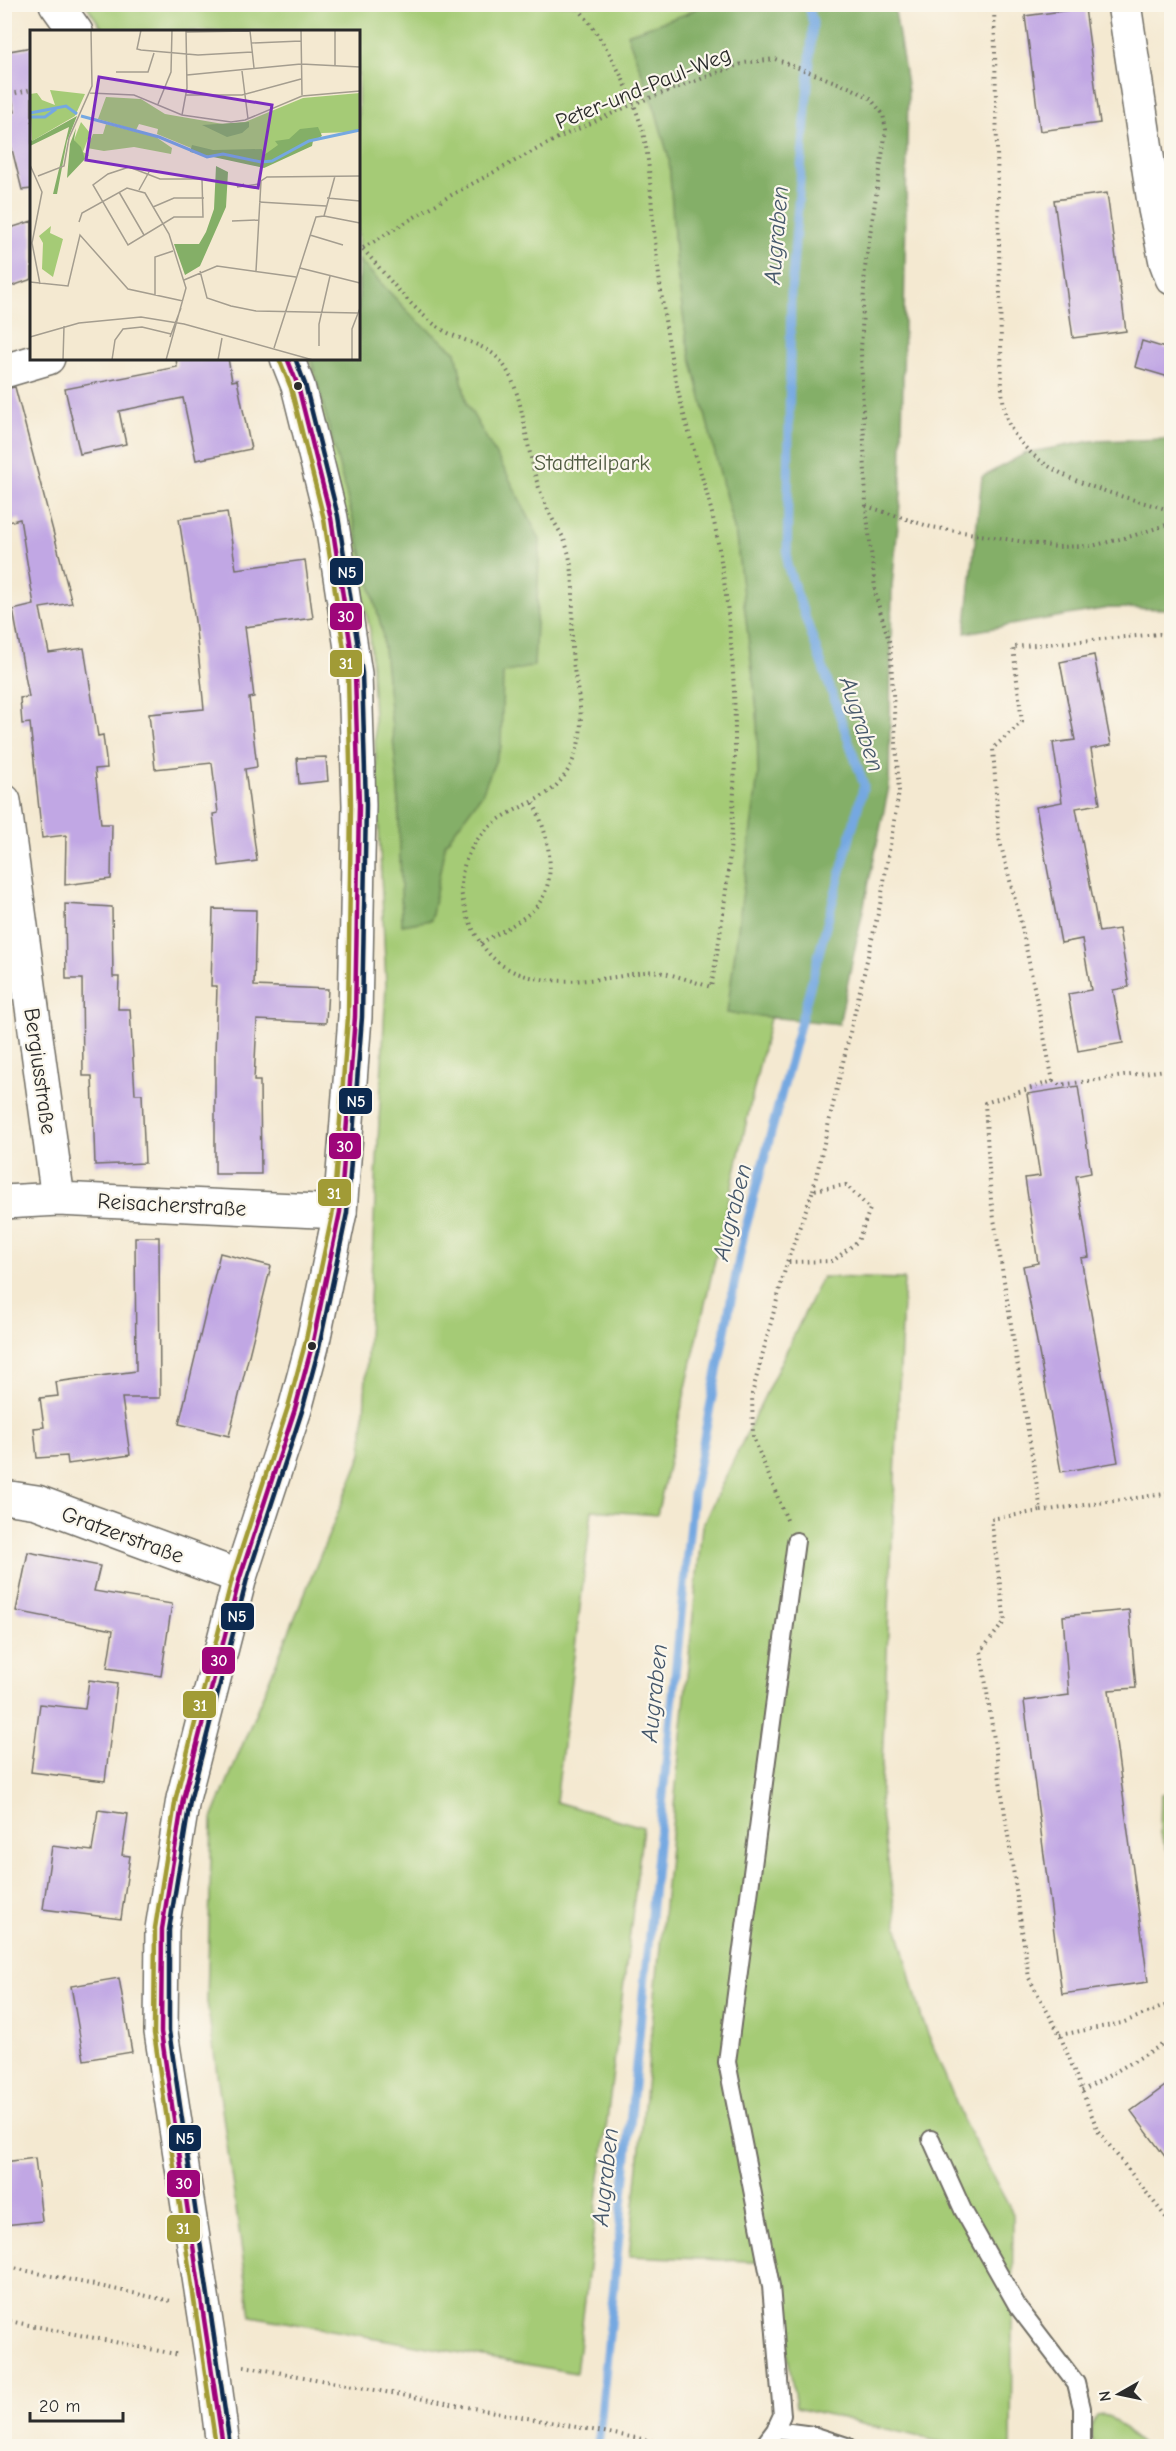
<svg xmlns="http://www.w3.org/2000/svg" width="1176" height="2451" viewBox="0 0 1176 2451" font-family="'Comic Neue',sans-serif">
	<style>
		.green { fill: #a5cb76; stroke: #687b50; stroke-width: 1.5 }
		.forest { fill: #84af67; stroke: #586d49; stroke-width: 1.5 }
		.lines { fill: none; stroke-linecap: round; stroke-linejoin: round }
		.stream { stroke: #75a8e1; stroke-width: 9 }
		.building { fill: #c1a7e4 }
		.lane-casing { stroke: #716e65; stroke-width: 20 }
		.street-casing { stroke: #716e65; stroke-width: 36 }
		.secondary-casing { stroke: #716e65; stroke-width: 36 }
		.path { stroke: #716e65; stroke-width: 4; stroke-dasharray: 1.5 4.5; stroke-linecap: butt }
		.lane { stroke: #fff; stroke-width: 16 }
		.street { stroke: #fff; stroke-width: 33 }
		.secondary { stroke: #fff; stroke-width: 33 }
		.bus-1-casing { stroke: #fbf7ec; stroke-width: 9 }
		.bus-2-casing { stroke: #fbf7ec; stroke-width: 9 }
		.bus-3-casing { stroke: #fbf7ec; stroke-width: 9 }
		.bus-1 { stroke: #9e067a; stroke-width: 4.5 }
		.bus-2 { stroke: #0c294f; stroke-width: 4.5 }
		.bus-3 { stroke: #a19b36; stroke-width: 4.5 }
		.bus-dot { fill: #2b2b2b; stroke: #fbf7ec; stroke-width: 2 }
		.labels { text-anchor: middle; stroke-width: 4.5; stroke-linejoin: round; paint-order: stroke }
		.street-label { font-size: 22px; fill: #2b2b2b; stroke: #fbf7ec }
		.park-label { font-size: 22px; fill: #505b42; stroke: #fbf7ec }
		.water-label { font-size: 24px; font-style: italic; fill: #45576b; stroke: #fbf7ec }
		.inset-river { fill: none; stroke: #75a8e1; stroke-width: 3 }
		.inset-road { fill: none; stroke: #a49d8f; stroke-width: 1.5 }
		.view { fill: #7b2cbf; fill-opacity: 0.15; stroke: #7b2cbf; stroke-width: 3 }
		.inset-edge { fill: none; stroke: #2b2b2b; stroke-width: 3 }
		.line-badge { stroke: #fbf7ec; stroke-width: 2 }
		.badge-label { font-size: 16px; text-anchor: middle; font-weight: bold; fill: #fff }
	</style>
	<rect width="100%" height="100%" fill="#fbf7ec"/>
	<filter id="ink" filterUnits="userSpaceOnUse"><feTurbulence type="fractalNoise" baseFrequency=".0167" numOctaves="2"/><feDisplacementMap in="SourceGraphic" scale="12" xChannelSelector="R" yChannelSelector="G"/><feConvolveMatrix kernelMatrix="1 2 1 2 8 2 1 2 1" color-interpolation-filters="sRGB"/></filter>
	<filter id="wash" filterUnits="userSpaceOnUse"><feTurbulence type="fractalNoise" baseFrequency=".008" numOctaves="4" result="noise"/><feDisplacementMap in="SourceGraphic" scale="24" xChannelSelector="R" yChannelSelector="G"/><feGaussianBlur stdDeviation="1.35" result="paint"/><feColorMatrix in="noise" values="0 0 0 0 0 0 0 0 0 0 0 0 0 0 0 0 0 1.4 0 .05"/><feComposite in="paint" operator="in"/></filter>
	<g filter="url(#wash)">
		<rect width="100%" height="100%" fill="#f4e9d1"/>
		<path class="green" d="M86 5H827L780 1018H770L657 1515 592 1510 556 1802 643 1827 576 2373 251 2316 207 2002 212 1819 362 1454 386 985 370 630 308 359 358 358V32L104 31Z
			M822 1277 904 1279 880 1807 897 1925 922 2019 963 2120 1013 2214 1011 2446H957L796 2407 773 2262 629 2256 702 1526Z
			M1171 1792H1172L1171 1858 1160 1834 1161 1794Z
			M1103 2415 1110 2417 1143 2446H1092V2424L1096 2416Z"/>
		<path class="forest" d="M702 5H894L908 91 901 494 892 586 889 787 839 1024 727 1013 758 775 757 711 736 537 687 342 676 266 669 159 655 109 627 34 686 14Z
			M359 260 415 319 456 352 467 404 507 474 540 540 534 666 503 673 501 747 482 794 445 844 431 920 402 925 398 787 382 630 311 359 358 358Z
			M1171 439V609L1109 608 965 633 982 477 1026 453 1091 441Z"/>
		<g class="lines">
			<path class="stream" d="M598 2446 693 1494 744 1234 864 785 787 565 791 291 813 23 808 4"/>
		</g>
		<g id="blocks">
			<path class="building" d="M1085 8 1100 123 1040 131 1025 16Z
				M32 47V189L22 190 4 117V114L15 112 4 63V52Z
				M1107 193 1126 331 1073 338 1054 200Z
				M32 221V279L4 289V230Z
				M1142 341 1172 350V378L1135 367Z
				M176 358H228L232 381 237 380 251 449 196 460 183 398 119 411 126 444 80 454 65 389 177 367Z
				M15 387 72 603 40 608 49 653 84 648 98 736 103 735 107 768 95 769 101 824H112L111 879 65 885 66 835 42 838 30 723 22 724 20 698 29 697 13 610 34 605 20 519 4 523V389Z
				M227 512 236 569 305 560 313 618 245 627 254 697 249 698 257 767 245 769 257 861 219 866 213 814 218 813 212 763 155 769 149 714 204 709 195 621 179 519Z
				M1094 655 1111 745 1091 749 1100 804 1076 808 1099 932 1119 929 1129 987 1113 990 1123 1043 1078 1051 1068 994 1091 990 1082 939 1061 943 1036 807 1062 802 1053 743 1075 740 1060 662Z
				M326 757 328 781 299 784 297 758Z
				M65 904 112 907 113 977H119L118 1009H130L135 1094H142L145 1163 95 1165 92 1076H83L82 979H66Z
				M213 909 256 910 254 986 328 989 326 1023 257 1020 254 1081H260L261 1174H215V1055L217 986H211Z
				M1078 1086 1091 1173 1076 1176 1089 1257 1081 1258 1118 1462 1061 1472 1023 1266 1038 1263 1025 1178 1040 1176 1027 1094Z
				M135 1237H159L160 1398H122L130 1455 68 1464 67 1456 37 1458 34 1428 44 1427 40 1398 58 1396 56 1382 136 1371Z
				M220 1253 271 1266 229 1436 179 1424Z
				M28 1552 100 1566 94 1591 172 1604 161 1676 107 1668 113 1630 16 1611Z
				M1129 1610 1136 1688 1109 1690 1148 1982 1062 1994 1024 1701 1069 1695 1063 1616Z
				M89 1680 117 1684 105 1781 31 1772 40 1704 85 1709Z
				M98 1810 128 1814 122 1855 130 1856 121 1919 43 1909 52 1846 92 1851Z
				M119 1978 132 2052 84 2060 71 1986Z
				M1172 2081V2166L1131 2111Z
				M35 2158 42 2221 4 2225V2162Z"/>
		</g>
	</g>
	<g filter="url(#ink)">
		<use href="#blocks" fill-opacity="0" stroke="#716e65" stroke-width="1.5"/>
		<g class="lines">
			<defs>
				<path id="lane" d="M931 2139 963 2210 1018 2307 1076 2383 1082 2408V2446
					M775 2430 813 2435 847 2446
					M763 2446 775 2430 782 2415 771 2286 727 2062 796 1541"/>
				<path id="street" d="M1124 4 1155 209 1166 262 1172 278
					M4 371 48 358
					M4 801 58 1199
					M4 1202 58 1199 340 1212
					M4 1497 37 1502 240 1577"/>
				<path id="secondary" d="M56 4 76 32
					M223 2446 212 2361 161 2032 162 1929 183 1799 240 1577 295 1409 312 1346 340 1212 355 1017 359 805 355 674 331 518 298 386 287 358"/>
			</defs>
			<use href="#lane" class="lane-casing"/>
			<use href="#street" class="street-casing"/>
			<use href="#secondary" class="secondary-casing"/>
			<path class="path" d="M994 4 1002 392C1004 406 1005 419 1013 432 1045 482 1119 494 1172 511
				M4 96 32 89
				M363 249C387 276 409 306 438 327 459 342 487 342 503 364 522 391 524 431 532 462 536 482 543 501 552 518 556 526 562 534 565 542 578 578 571 612 572 649 573 677 584 708 580 735 577 756 567 778 550 791 534 803 514 809 498 820 471 839 454 872 464 905 469 923 478 943 492 957 522 987 577 982 616 977 629 975 646 970 658 972 676 975 694 982 711 987 739 840 744 691 718 543 711 499 695 458 684 415 678 392 673 369 669 345 662 304 657 262 653 220 650 189 650 158 642 129 630 86 603 38 575 4
				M358 251 453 194 558 138 633 104 744 63 775 59 851 88 870 98 883 114 886 130 865 268 861 351 866 506 876 597 890 644 899 792 880 905 813 1190
				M866 506 931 527 1056 547 1092 546 1132 536 1172 523
				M1172 636 1159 634 1013 647 1022 722 993 748 999 838 1021 923 1053 1081 985 1103 991 1200 1041 1511 991 1519 1005 1621 981 1651 1029 1978 1060 2035 1098 2131 1172 2225
				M481 943C498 933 517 924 532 911 562 884 548 833 533 802
				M1053 1081 1061 1085 1172 1069
				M1041 1511 1172 1493
				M787 1520 753 1437 752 1394 787 1262 813 1190 846 1185 870 1209 858 1241 833 1261 787 1262
				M1060 2035 1122 2023 1172 2003
				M1082 2091 1172 2039
				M4 2266 171 2301
				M4 2320 180 2355
				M244 2366 680 2446"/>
			<use href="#lane" class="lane"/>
			<use href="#street" class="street"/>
			<use href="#secondary" class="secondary"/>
			<defs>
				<path id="bus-1" d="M223 2446 161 2032 162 1929 183 1799 240 1577 295 1409 312 1346 340 1212 355 1017 359 805 355 674 331 518 298 386 287 358"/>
				<path id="bus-2" d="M230 2445 169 2031V1930L190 1801 247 1579 302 1411 319 1348 347 1213 362 1017 366 805 362 673 338 516 305 384 295 358"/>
				<path id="bus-3" d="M216 2446 154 2033 155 1928 176 1797 233 1575 288 1407 305 1344 333 1211 348 1017 351 805 348 675 324 519 291 388 280 361"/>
			</defs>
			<use href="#bus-1" class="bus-1-casing"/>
			<use href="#bus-2" class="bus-2-casing"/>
			<use href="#bus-3" class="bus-3-casing"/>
			<use href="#bus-1" class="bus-1"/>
			<use href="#bus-2" class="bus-2"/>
			<use href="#bus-3" class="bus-3"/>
		</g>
	</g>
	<g class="bus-dot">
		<circle cx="298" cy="386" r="5"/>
		<circle cx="312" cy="1346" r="5"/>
	</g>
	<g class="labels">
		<g class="street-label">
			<text transform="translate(643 87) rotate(-22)" y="8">Peter-und-Paul-Weg</text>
			<text transform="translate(41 1071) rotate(82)" y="8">Bergiusstraße</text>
			<text transform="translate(172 1204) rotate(3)" y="8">Reisacherstraße</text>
			<text transform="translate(123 1534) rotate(20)" y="8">Gratzerstraße</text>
		</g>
		<g class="park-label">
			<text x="592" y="470">Stadtteilpark</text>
		</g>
		<g class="water-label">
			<text transform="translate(776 235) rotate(-85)" y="8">Augraben</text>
			<text transform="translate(862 724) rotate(72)" y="8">Augraben</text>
			<text transform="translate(732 1212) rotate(-76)" y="8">Augraben</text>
			<text transform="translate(654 1693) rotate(-84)" y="8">Augraben</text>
			<text transform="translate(605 2177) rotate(-84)" y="8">Augraben</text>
		</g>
	</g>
	<g transform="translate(30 30)">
		<rect width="330" height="330" fill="#f4e9d1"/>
		<path d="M20 60 55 64 45 86 2 111 0 64 7 63 12 70 25 75ZM330 63V98L322 102 292 103 238 134 161 118 127 104 128 99 109 94 106 100 68 89 76 67 111 69 135 84 193 94 215 92 273 68ZM51 92 60 103 53 122 59 125 55 129 44 110ZM76 94 126 107 142 118 141 124 104 117 74 121 57 118 63 104H73ZM21 196 20 203 33 209 23 247 12 239 13 213 9 206Z" fill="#a5cb76"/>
		<path d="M47 86 37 111 27 164H23L39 97 0 116V108L2 111ZM219 92V97L212 103 197 107 172 95ZM288 97 292 106 283 111 282 116 234 138 160 122 162 115 183 120 232 119 234 125 248 115 245 111 259 109 270 99ZM46 98 44 110 51 117 55 129 37 148 40 114ZM186 136 198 142 196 177 170 236 155 245 144 214H169L176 202 184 179Z" fill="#84af67"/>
		<path class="inset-river" d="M0 83 36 76 47 84M51 86 129 107 177 127 193 124 231 132 242 131 279 111 330 100M0 87H15L26 79"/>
		<path class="inset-road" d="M111 0 107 19 111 20 168 25 222 22M271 0 272 65M220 1 224 38M156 2 220 1M221 13 271 11M305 35V0M212 41 218 89M86 42H118L124 23M157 45 271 34 330 37M60 63 104 65 152 85 201 92 215 90 272 66 330 61M156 65H212L271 49M128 74 141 42 142 0M152 85 157 58 156 0M0 135 12 162 2 213 10 254M99 137 130 149H172L173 187H144L98 215 63 155 78 144ZM8 146 34 136 39 108 62 56 61 0M214 154 207 157 229 154M109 160 119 142M89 162 114 205M297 168 330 171M229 172 296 176M123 177 144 168H174M294 186 330 193M202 191 229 190M49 192 52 183 97 158 115 163 139 204 156 258 136 330M280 205 313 215M270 238 330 253M170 241 177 268 201 276 226 281 328 283M226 241 231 151 237 147 330 146M154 250 187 236 266 247M0 252 38 256 50 205 98 259 153 271M125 265V227L143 221M0 307 49 293 111 287 154 294 283 330M140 307 151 278M289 316V294L300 246M244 318 286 187 294 186 305 146M33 330 34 296M82 330 85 310 93 299 112 297 141 304M188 330 192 308M322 330V299L330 278"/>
		<path class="view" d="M69 47 242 75 228 158 56 130Z"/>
		<rect width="330" height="330" class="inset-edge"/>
	</g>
	<g class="line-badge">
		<rect x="329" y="557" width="35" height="29" rx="6" fill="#0c294f"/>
		<rect x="329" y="602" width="34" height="29" rx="6" fill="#9e067a"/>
		<rect x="329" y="649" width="34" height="29" rx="6" fill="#a19b36"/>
		<rect x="338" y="1087" width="35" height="28" rx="6" fill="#0c294f"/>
		<rect x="328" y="1132" width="34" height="28" rx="6" fill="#9e067a"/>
		<rect x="317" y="1178" width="35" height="29" rx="6" fill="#a19b36"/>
		<rect x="220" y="1602" width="35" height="29" rx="6" fill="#0c294f"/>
		<rect x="201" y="1646" width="35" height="29" rx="6" fill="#9e067a"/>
		<rect x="182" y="1690" width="35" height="29" rx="6" fill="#a19b36"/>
		<rect x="168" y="2124" width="34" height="28" rx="6" fill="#0c294f"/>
		<rect x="166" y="2169" width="35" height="29" rx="6" fill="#9e067a"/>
		<rect x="166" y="2214" width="35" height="29" rx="6" fill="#a19b36"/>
	</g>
	<g class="badge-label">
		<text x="347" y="578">N5</text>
		<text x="346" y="622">30</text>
		<text x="346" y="669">31</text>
		<text x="356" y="1107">N5</text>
		<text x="345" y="1152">30</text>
		<text x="334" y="1199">31</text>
		<text x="237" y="1622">N5</text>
		<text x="219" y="1666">30</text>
		<text x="200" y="1711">31</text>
		<text x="185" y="2144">N5</text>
		<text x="184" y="2189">30</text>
		<text x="183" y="2234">31</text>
	</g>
	<rect width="1176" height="2451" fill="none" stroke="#fbf7ec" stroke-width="24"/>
	<g transform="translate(1119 2394) rotate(261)" stroke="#fbf7ec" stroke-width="4.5" paint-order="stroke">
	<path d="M0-4.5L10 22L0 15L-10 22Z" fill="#2b2b2b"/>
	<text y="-9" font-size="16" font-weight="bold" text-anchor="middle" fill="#2b2b2b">N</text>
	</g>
	<path d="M30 2412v9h93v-9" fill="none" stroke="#2b2b2b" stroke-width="3"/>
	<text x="39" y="2412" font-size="18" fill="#2b2b2b" stroke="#fbf7ec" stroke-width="4.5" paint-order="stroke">20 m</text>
</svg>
